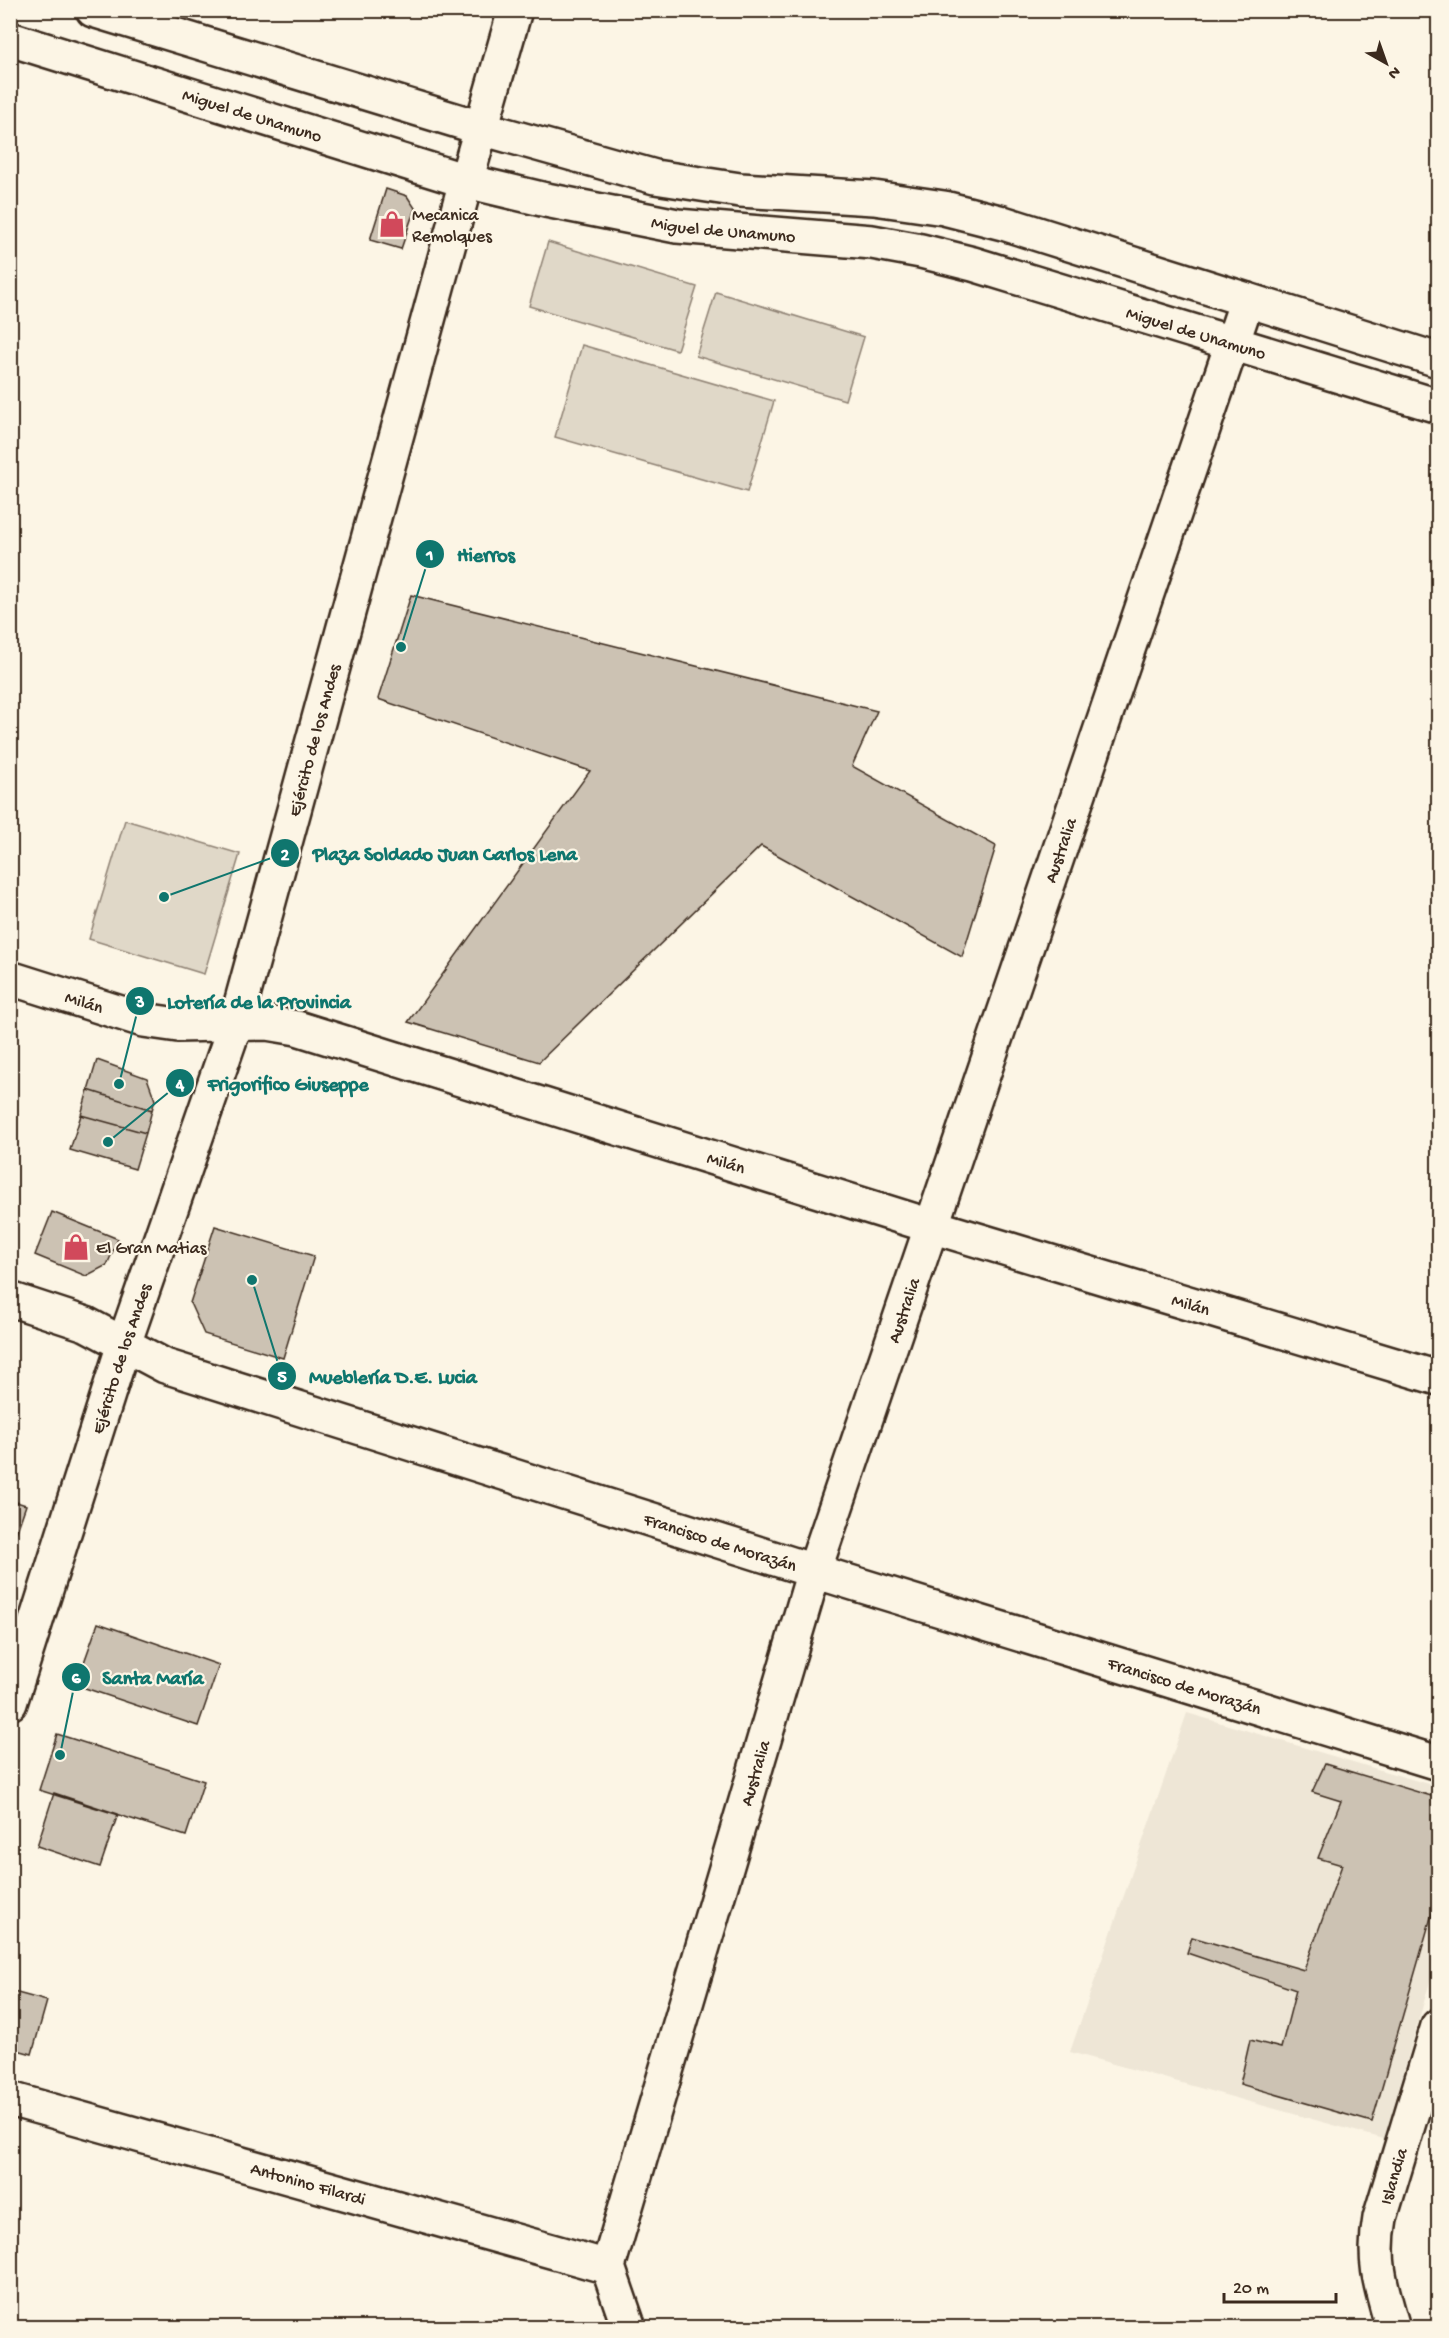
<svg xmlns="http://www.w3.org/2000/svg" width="1449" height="2338" viewBox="0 0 1449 2338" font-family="'Gochi Hand',sans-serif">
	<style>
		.built { fill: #eee6d6 }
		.green { fill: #e0d8c8; stroke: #8e8173; stroke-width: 1.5 }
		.building { fill: #ccc2b3; stroke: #3b2a1e; stroke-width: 1.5 }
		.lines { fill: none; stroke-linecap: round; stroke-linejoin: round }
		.street-casing { stroke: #3b2a1e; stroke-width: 38 }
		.secondary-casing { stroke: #3b2a1e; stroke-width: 38 }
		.street { stroke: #fcf5e5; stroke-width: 33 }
		.secondary { stroke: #fcf5e5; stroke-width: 33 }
		.labels { text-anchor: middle; stroke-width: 4.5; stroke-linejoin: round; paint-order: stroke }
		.street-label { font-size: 18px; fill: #3b2a1e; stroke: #fcf5e5 }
		.poi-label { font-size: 18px; fill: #3b2a1e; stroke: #fcf5e5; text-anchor: start }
		.leader { fill: none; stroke: #0f766e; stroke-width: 2 }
		.callout-dot { fill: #0f766e; stroke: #fcf5e5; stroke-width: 2 }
		.mark-label { font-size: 18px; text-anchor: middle; font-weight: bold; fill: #fff }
		.callout-label { font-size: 20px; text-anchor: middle; font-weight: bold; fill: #0f766e; stroke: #fcf5e5; stroke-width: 4.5; stroke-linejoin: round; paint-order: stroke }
	</style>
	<rect width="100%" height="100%" fill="#fcf5e5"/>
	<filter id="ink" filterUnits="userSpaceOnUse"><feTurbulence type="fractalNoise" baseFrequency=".0167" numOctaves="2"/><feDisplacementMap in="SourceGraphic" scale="12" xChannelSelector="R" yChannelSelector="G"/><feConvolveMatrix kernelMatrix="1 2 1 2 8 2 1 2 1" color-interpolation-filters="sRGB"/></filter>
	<g filter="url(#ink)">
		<path class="built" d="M1187 1713 1438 1787V1954L1384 2139 1070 2052Z"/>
		<path class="green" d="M548 242 697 287 677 350 529 306Z
			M716 292 864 337 845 400 696 356Z
			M582 345 774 401 747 492 555 437Z
			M125 820 240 854 204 974 89 939Z"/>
		<path class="building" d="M386 189 407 196 415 208 401 249 370 240Z
			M411 595 877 711 852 766 996 846 962 957 761 846 539 1062 408 1022 590 771 378 699Z
			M97 1060 147 1078 155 1100 152 1110 88 1090Z
			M88 1090 152 1110 146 1133 81 1115Z
			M81 1115 146 1133 135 1169 70 1150Z
			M52 1212 118 1239 107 1265 86 1276 35 1255Z
			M215 1226 314 1256 283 1358 204 1334 190 1303Z
			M10 1500 26 1505 10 1551Z
			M98 1623 219 1665 198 1726 76 1685Z
			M57 1734 204 1781 186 1836 39 1790Z
			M1325 1764 1438 1798V1893L1372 2122 1240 2084 1250 2040 1281 2048 1296 1990 1187 1953 1192 1937 1304 1970 1342 1865 1318 1858 1341 1801 1312 1792Z
			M54 1793 118 1814 100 1867 37 1846Z
			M10 1991 47 2001 32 2054 10 2048Z"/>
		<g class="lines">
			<defs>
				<g id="street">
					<path id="s1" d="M10 978 143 1020 178 1025 267 1023 297 1028 931 1226 1438 1378"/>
					<path id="s2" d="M10 1299 86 1324 165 1366 814 1571 1438 1763"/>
					<path id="s3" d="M10 2099 608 2267"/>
					<path id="s4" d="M629 2328 608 2267 814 1571 1247 300"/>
					<path id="s5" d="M1393 2328C1381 2287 1372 2261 1380 2218L1438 2026"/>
				</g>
				<g id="secondary">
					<path d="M93 10 481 128 655 177 740 190 874 198 944 208 1003 223 1438 360"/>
					<path id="s6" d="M10 39 466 181 546 200 677 226 872 242 921 251 973 264 1438 406"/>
					<path id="s7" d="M10 1703 124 1344 236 1022 466 181 515 10"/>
				</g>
			</defs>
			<use href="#street" class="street-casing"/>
			<use href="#secondary" class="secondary-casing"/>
			<use href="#street" class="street"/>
			<use href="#secondary" class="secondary"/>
		</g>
	</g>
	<defs>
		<symbol id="shop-bare" viewBox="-9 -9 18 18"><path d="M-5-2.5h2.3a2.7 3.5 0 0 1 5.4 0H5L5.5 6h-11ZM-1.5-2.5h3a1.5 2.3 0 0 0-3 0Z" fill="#d1495b" stroke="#fcf5e5" stroke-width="2.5" paint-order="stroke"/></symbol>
	</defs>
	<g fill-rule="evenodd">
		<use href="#shop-bare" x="373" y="205" width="38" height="38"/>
		<use href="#shop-bare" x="57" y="1228" width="38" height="38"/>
	</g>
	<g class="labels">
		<g class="street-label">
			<text dy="6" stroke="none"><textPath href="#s6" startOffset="254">Miguel de Unamuno</textPath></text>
			<text dy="6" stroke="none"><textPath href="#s6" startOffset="740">Miguel de Unamuno</textPath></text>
			<text dy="6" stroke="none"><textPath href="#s6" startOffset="1226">Miguel de Unamuno</textPath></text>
			<text dy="6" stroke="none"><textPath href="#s7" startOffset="1010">Ejército de los Andes</textPath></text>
			<text dy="6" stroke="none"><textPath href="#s4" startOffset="1552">Australia</textPath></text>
			<text dy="6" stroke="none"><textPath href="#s1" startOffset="78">Milán</textPath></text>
			<text dy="6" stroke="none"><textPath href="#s1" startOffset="744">Milán</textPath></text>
			<text dy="6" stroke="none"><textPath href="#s1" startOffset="1230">Milán</textPath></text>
			<text dy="6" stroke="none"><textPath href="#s4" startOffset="1066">Australia</textPath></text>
			<text dy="6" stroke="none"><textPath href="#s7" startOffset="362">Ejército de los Andes</textPath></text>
			<text dy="6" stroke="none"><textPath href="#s2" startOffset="752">Francisco de Morazán</textPath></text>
			<text dy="6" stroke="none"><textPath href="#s2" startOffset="1238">Francisco de Morazán</textPath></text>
			<text dy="6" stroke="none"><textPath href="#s4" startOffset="580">Australia</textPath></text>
			<text dy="6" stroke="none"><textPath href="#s5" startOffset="156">Islandia</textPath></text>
			<text dy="6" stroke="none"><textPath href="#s3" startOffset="310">Antonino Filardi</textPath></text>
		</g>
		<g class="poi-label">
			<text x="412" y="220">Mecanica<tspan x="412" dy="21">Remolques</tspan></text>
			<text x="96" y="1253">El Gran Matias</text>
		</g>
	</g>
	<path class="leader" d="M401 647L430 554M164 897L285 853M119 1084L140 1001M108 1142L180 1083M252 1280L282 1376M60 1755L76 1677"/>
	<g class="callout-dot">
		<circle cx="401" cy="647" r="6"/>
		<circle cx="164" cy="897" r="6"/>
		<circle cx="119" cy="1084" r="6"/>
		<circle cx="108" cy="1142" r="6"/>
		<circle cx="252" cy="1280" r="6"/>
		<circle cx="60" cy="1755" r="6"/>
		<circle cx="430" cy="554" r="15"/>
		<circle cx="285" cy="853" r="15"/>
		<circle cx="140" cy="1001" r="15"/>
		<circle cx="180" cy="1083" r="15"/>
		<circle cx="282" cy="1376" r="15"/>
		<circle cx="76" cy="1677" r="15"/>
	</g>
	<g class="mark-label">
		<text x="430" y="560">1</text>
		<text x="285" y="860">2</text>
		<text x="140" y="1007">3</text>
		<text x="180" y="1090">4</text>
		<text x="282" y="1382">5</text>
		<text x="76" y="1683">6</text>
	</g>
	<g class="callout-label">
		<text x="486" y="561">Hierros</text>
		<text x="445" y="860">Plaza Soldado Juan Carlos Lena</text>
		<text x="259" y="1008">Lotería de la Provincia</text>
		<text x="288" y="1090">Frigorifico Giuseppe</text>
		<text x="393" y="1383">Mueblería D.E. Lucia</text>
		<text x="153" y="1684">Santa María</text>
	</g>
	<rect width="1449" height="2338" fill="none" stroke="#fcf5e5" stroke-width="36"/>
	<rect x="18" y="18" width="1413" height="2302" fill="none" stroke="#3b2a1e" stroke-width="2" filter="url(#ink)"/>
	<g transform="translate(1386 63) rotate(140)" stroke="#fcf5e5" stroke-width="4.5" paint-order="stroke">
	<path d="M0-4.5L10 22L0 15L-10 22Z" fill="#3b2a1e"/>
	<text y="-9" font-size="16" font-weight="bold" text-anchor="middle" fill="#3b2a1e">N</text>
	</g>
	<path d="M1224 2293v9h112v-9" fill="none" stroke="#3b2a1e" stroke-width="3"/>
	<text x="1233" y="2293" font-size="18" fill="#3b2a1e" stroke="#fcf5e5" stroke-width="4.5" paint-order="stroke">20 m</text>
</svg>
